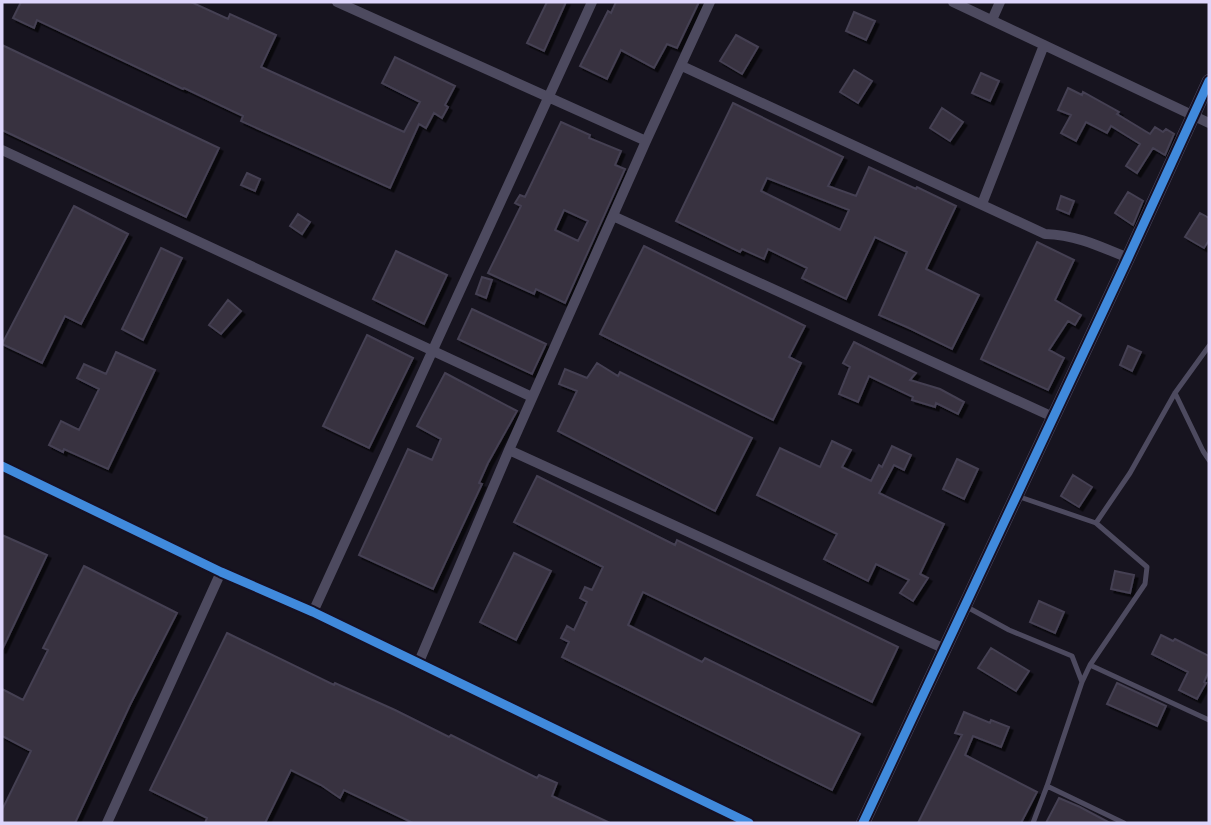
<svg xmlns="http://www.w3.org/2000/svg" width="1211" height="825" viewBox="0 0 1211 825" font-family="'Alegreya Sans',sans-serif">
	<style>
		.building { fill: #373241; stroke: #454052; stroke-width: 2; fill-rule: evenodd; filter: url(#shadow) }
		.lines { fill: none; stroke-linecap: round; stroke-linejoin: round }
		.service { stroke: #4d4a5f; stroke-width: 5 }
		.minor { stroke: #4d4a5f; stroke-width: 10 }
		.tertiary { stroke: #4d4a5f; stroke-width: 14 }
		.cycleway-casing { stroke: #161023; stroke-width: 13 }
		.cycleway { stroke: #408adc; stroke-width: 9 }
	</style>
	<defs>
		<filter id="shadow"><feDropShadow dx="3.5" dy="3.5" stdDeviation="0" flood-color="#0009"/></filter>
	</defs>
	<rect width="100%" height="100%" fill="#17141f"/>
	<path class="building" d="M21 2H191L228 19 230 14 276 35 261 67 404 132 420 102 382 83 395 57 455 86 445 105 448 107 442 118 434 113 426 128 419 124 390 188 241 121 243 116 184 88 183 89 37 20 34 28 13 18Z
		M547 2H566L544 51 527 43Z
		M616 2H699L677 48 667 44 654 68 621 50 607 79 580 66 608 11 611 13Z
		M854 12 875 21 866 40 846 31Z
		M736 35 758 47 742 74 720 61Z
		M2 45 219 148 186 217 2 130Z
		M854 70 872 81 858 103 840 92Z
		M981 73 999 81 990 101 972 93Z
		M1068 88 1082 95 1083 92 1119 112 1117 114 1150 134 1155 127 1163 132 1166 129 1174 134 1165 155 1153 148 1137 173 1126 166 1140 144 1111 126 1107 133 1086 122 1076 141 1061 133 1071 115 1058 110Z
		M733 103 843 157 828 186 856 196 869 167 916 189 917 187 956 206 926 269 979 295 952 349 909 328 879 315 907 252 875 237 846 299 802 278 807 268 768 249 764 259 742 249 740 252 676 221ZM767 178 849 210 840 230 761 191Z
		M942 108 963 122 950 141 930 128Z
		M561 122 590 135 589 138 621 151 615 165 625 169 565 303 536 289 534 294 488 273 521 206 515 203 520 195 525 197ZM564 210 588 221 578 241 555 230Z
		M247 173 260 179 255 191 241 185Z
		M1128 192 1143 201 1133 225 1115 213Z
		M1061 196 1074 201 1069 214 1057 209Z
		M74 206 128 234 81 324 65 316 42 363 2 344Z
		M1200 213 1209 218V240L1204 248 1185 237Z
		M298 214 310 222 302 234 290 226Z
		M1037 242 1074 260 1055 300 1081 315 1075 325 1068 321 1049 350 1064 358 1048 390 981 359Z
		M644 246 805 326 789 357 801 363 773 420 600 334Z
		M161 248 182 258 143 340 122 329Z
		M396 251 447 275 424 324 373 299Z
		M482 277 492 280 486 298 476 294Z
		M228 300 241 311 221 334 209 325Z
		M472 309 546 344 532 374 458 339Z
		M367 335 413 358 369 448 323 426Z
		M854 342 916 373 910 380 940 389 964 402 958 414 936 403 935 407 912 400 913 397 869 376 858 402 839 394 850 367 843 363Z
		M1128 346 1141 352 1132 371 1120 365Z
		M116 352 155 370 108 469 64 449 63 452 49 445 61 421 79 430 99 389 77 378 84 364 106 374Z
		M597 363 618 376 620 372 752 438 715 511 558 431 577 391 559 384 565 369 587 378Z
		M445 373 517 411 488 463 479 483 482 484 433 589 359 555 408 449 432 460 441 439 417 426Z
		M832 441 851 450 842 467 871 481 879 465 882 467 892 446 911 455 904 470 894 465 879 493 944 524 920 574 928 578 913 601 900 593 909 580 876 564 868 581 824 559 837 534 757 495 780 448 820 467Z
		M957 459 978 469 964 499 943 489Z
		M1073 475 1092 487 1079 507 1061 496Z
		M537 476 675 545 677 540 898 647 872 702 643 592 628 625 702 662 705 658 860 734 832 790 562 657 569 642 561 638 567 626 574 630 587 602 580 598 585 587 592 590 603 567 514 522Z
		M2 535 47 555 2 650Z
		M514 553 551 571 516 640 480 622Z
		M84 566 177 613 130 705 75 823H2V810L31 751 2 736V689L23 700 48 650 43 648Z
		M1115 571 1134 575 1130 593 1111 589Z
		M1039 601 1064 612 1055 633 1030 622Z
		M227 633 334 685 335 683 395 710 449 737 451 735 537 778 539 775 557 783 552 796 610 823H413L344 790 340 798 321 785 291 770 265 823H205L207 818 150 790Z
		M1161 635 1173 641 1175 639 1209 656V671L1204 682 1206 683 1197 699 1179 690 1188 672 1152 654Z
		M991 648 1029 671 1016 691 978 668Z
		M1117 683 1166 706 1157 726 1107 704Z
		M964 712 990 723 991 720 1009 727 1001 747 973 736 965 755 1037 792 1021 823H918L962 735 955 733Z
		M1059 798 1080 807 1110 823H1046Z"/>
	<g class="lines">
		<path class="service" d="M1175 393 1203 451 1209 460
			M1017 496 1096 523 1147 567 1145 584 1090 665 1082 682 1047 786 1033 823
			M1096 523 1130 473 1175 393 1209 346
			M967 607 1009 630 1072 656 1082 682
			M1090 665 1209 720
			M1047 786 1124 823"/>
		<path class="minor" d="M337 2 646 141
			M953 2 1209 123
			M992 20 1000 2
			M682 66 1045 234C1077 235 1099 246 1128 258
			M2 150 532 397
			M982 204 1044 45
			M613 216 1053 417
			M509 450 945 649
			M2 466 221 572 313 612 749 823
			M313 612 592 2
			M418 664 509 450 646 141 710 2
			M107 823 221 572"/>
		<path class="tertiary" d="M863 823 1128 258 1209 81"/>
		<defs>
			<path id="cycleway" d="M2 466 221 572 313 612 749 823
				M863 823 1128 258 1209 81"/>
		</defs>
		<use href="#cycleway" class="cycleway-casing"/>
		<use href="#cycleway" class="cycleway"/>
	</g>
	<rect width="1211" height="825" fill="none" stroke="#ded6fc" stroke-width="7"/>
</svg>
